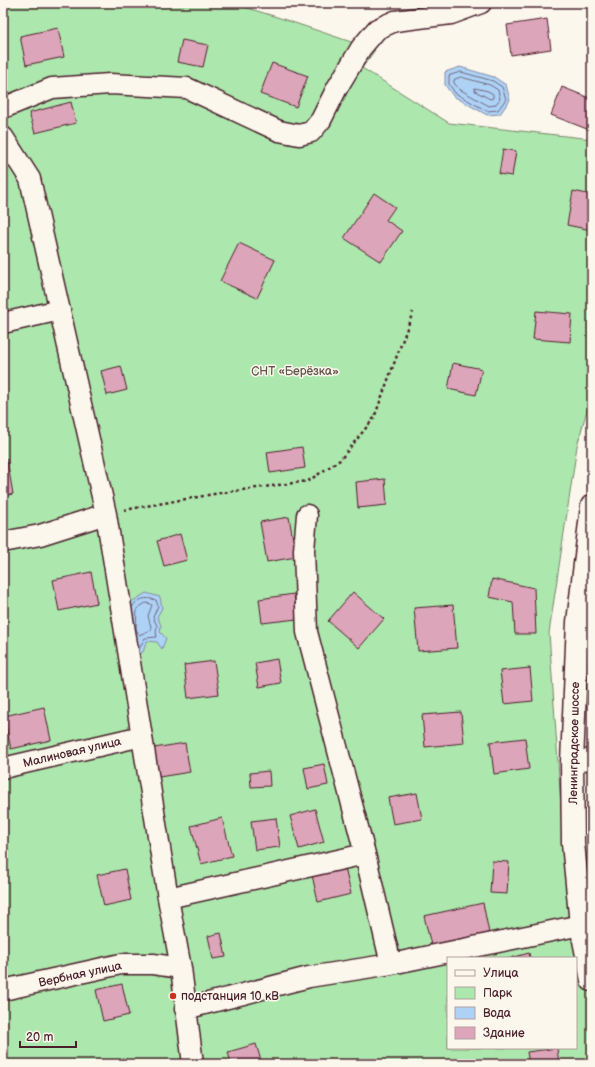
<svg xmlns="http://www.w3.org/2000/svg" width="595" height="1067" viewBox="0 0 595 1067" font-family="'Balsamiq Sans',sans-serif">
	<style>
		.green { fill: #ace8ad; stroke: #7b846c; fill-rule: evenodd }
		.water { fill: #add2f6; stroke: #858aa5 }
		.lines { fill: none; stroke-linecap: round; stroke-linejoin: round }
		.shore { stroke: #72677c; stroke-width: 1 }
		.building { fill: #dda5b9; stroke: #4a1f2b }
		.street-casing { stroke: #4a1f2b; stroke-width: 23 }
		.secondary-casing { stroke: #4a1f2b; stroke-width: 25 }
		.path { stroke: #4a1f2b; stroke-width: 2.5; stroke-dasharray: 3 3; stroke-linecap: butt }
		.street { stroke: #fbf7ec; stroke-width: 20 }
		.secondary { stroke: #fbf7ec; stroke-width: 22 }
		.poi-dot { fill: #c8321e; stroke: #fbf7ec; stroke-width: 1.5 }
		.labels { text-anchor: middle; stroke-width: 3; stroke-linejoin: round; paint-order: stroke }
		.park-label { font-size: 12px; fill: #62514c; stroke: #fbf7ec }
		.street-label { font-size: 12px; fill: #4a1f2b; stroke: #fbf7ec }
		.poi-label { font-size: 12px; fill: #4a1f2b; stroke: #fbf7ec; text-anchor: start }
	</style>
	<rect width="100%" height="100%" fill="#fbf7ec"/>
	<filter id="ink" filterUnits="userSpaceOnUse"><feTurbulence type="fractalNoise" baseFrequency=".025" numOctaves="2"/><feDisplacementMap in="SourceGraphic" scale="8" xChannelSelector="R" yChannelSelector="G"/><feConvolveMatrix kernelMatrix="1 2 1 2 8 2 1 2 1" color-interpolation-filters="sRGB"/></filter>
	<g filter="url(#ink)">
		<path class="green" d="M3 3H231L277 17 375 50 362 68 449 123 592 139V392L577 446 549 633 568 905 592 1002V1064H3ZM448 958H576V1048H448Z"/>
		<path class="water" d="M460 67 494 77 506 85 510 100 500 114 487 115 453 96 445 85V72Z
			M146 593 160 597 162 608 157 617 161 625 160 632 166 638 162 649 157 642 147 641 143 652 135 657 128 604Z"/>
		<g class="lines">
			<path class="shore" d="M461 72 493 81 502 87 506 99 498 110 487 111 455 93 449 84V76Z
				M461 77 490 85 498 90 500 99 495 105 489 106 459 89 454 83V80Z
				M475 88 488 91 493 94V98L490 99 475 91Z
				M146 603 151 604 152 605 148 616 151 627V630L139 635 136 629 137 609Z
				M132 607C139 598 145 597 156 600L158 606 153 617 157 626 156 632 157 637 145 638 139 649"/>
		</g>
		<path class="building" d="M547 19 551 49 511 55 507 25Z
			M58 28 64 57 26 65 20 36Z
			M182 40 208 45 203 67 177 62Z
			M272 63 308 76 296 107 260 94Z
			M562 87 592 99V131L551 115Z
			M71 102 76 123 35 133 29 113Z
			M503 149 516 151 512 176 499 174Z
			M573 191 592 195 591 230 567 225Z
			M374 193 395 207 386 220 402 231 381 262 344 238Z
			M239 243 275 260 257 298 220 281Z
			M536 311 572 314 570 342 533 339Z
			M453 363 482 369 476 395 448 389Z
			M121 366 127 390 107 395 101 371Z
			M302 447 305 468 270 473 267 452Z
			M3 459H7L13 494 3 496Z
			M385 479 387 505 358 508 356 482Z
			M289 517 296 557 267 562 260 522Z
			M180 534 187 560 164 566 157 541Z
			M91 572 97 603 59 611 53 580Z
			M492 579 534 588 536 634H515L513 602 489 597Z
			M353 592 384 619 359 648 328 621Z
			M294 594 297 619 262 623 259 599Z
			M453 605 457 648 418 651 414 608Z
			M277 659 281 683 259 687 255 663Z
			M214 661 219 694 188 698 184 665Z
			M530 668 533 701 504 704 500 671Z
			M44 707 51 740 11 749 4 716Z
			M461 712 464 743 425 747 422 715Z
			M525 738 529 769 494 774 490 742Z
			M185 743 190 772 159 777 154 748Z
			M324 764 328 785 308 789 304 768Z
			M269 771 270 786 251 787 250 773Z
			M417 793 422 819 393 824 388 798Z
			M315 809 324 842 299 849 290 816Z
			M222 818 232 856 201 864 191 826Z
			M276 818 280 847 255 850 251 821Z
			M492 861 509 862 507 894 490 893Z
			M345 868 351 894 318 902 312 875Z
			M125 869 131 900 104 906 97 875Z
			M483 903 489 933 431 945 424 916Z
			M221 933 226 957 213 959 208 936Z
			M529 953 530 958H511Z
			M122 984 129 1015 103 1021 96 990Z
			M256 1044 262 1064H231L228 1052Z
			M557 1048 559 1064H529L527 1052Z"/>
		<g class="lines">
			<defs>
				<path id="street" d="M3 108 52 88 110 84 187 88 279 131 299 135 311 132 321 120 337 88 361 48 377 29 395 21 451 14 481 3
					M3 137 30 179 106 514 168 898 181 968 193 1064
					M3 323 60 310
					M307 515 304 550 307 632 365 854 391 964
					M3 542 40 535 106 514
					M572 762 592 759
					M3 768 142 736
					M168 898 365 854
					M3 990 121 964H153L181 968
					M185 1009 309 977 391 964 581 925"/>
				<path id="secondary" d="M592 506 578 622 572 762 573 843 581 925 592 980"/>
			</defs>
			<use href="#street" class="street-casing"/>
			<use href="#secondary" class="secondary-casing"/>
			<path class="path" d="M124 510 220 493 308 481 340 460 374 418 413 312"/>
			<use href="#street" class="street"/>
			<use href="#secondary" class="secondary"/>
		</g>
	</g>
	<circle class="poi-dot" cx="173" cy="996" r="4"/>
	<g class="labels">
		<g class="park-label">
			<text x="295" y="375">СНТ «Берёзка»</text>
		</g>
		<g class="street-label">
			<text transform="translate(574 743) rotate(-89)" y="4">Ленинградское шоссе</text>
			<text transform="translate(72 752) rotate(-13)" y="4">Малиновая улица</text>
			<text transform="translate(80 974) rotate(-12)" y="4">Вербная улица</text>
		</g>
		<g class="poi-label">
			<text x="181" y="1000">подстанция 10 кВ</text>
		</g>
	</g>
	<rect width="595" height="1067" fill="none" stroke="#fbf7ec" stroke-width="16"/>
	<rect x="8" y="8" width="579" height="1051" fill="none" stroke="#4a1f2b" stroke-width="1.5" filter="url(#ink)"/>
	<rect x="447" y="957" width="130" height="92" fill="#fbf7ec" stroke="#b4a19f"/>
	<rect x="455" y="970" width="20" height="6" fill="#fbf7ec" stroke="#b4a19f"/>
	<text x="483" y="977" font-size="12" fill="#4a1f2b">Улица</text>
	<rect x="455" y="987" width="20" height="12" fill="#ace8ad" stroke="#b4a19f"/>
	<text x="483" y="997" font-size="12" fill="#4a1f2b">Парк</text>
	<rect x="455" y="1007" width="20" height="12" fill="#add2f6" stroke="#b4a19f"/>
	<text x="483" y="1017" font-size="12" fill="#4a1f2b">Вода</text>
	<rect x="455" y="1027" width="20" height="12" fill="#dda5b9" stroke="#b4a19f"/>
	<text x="483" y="1037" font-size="12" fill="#4a1f2b">Здание</text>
	<path d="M20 1041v6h56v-6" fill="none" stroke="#4a1f2b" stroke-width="2"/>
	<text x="26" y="1041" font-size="12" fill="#4a1f2b" stroke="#fbf7ec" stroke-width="3" paint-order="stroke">20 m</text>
</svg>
